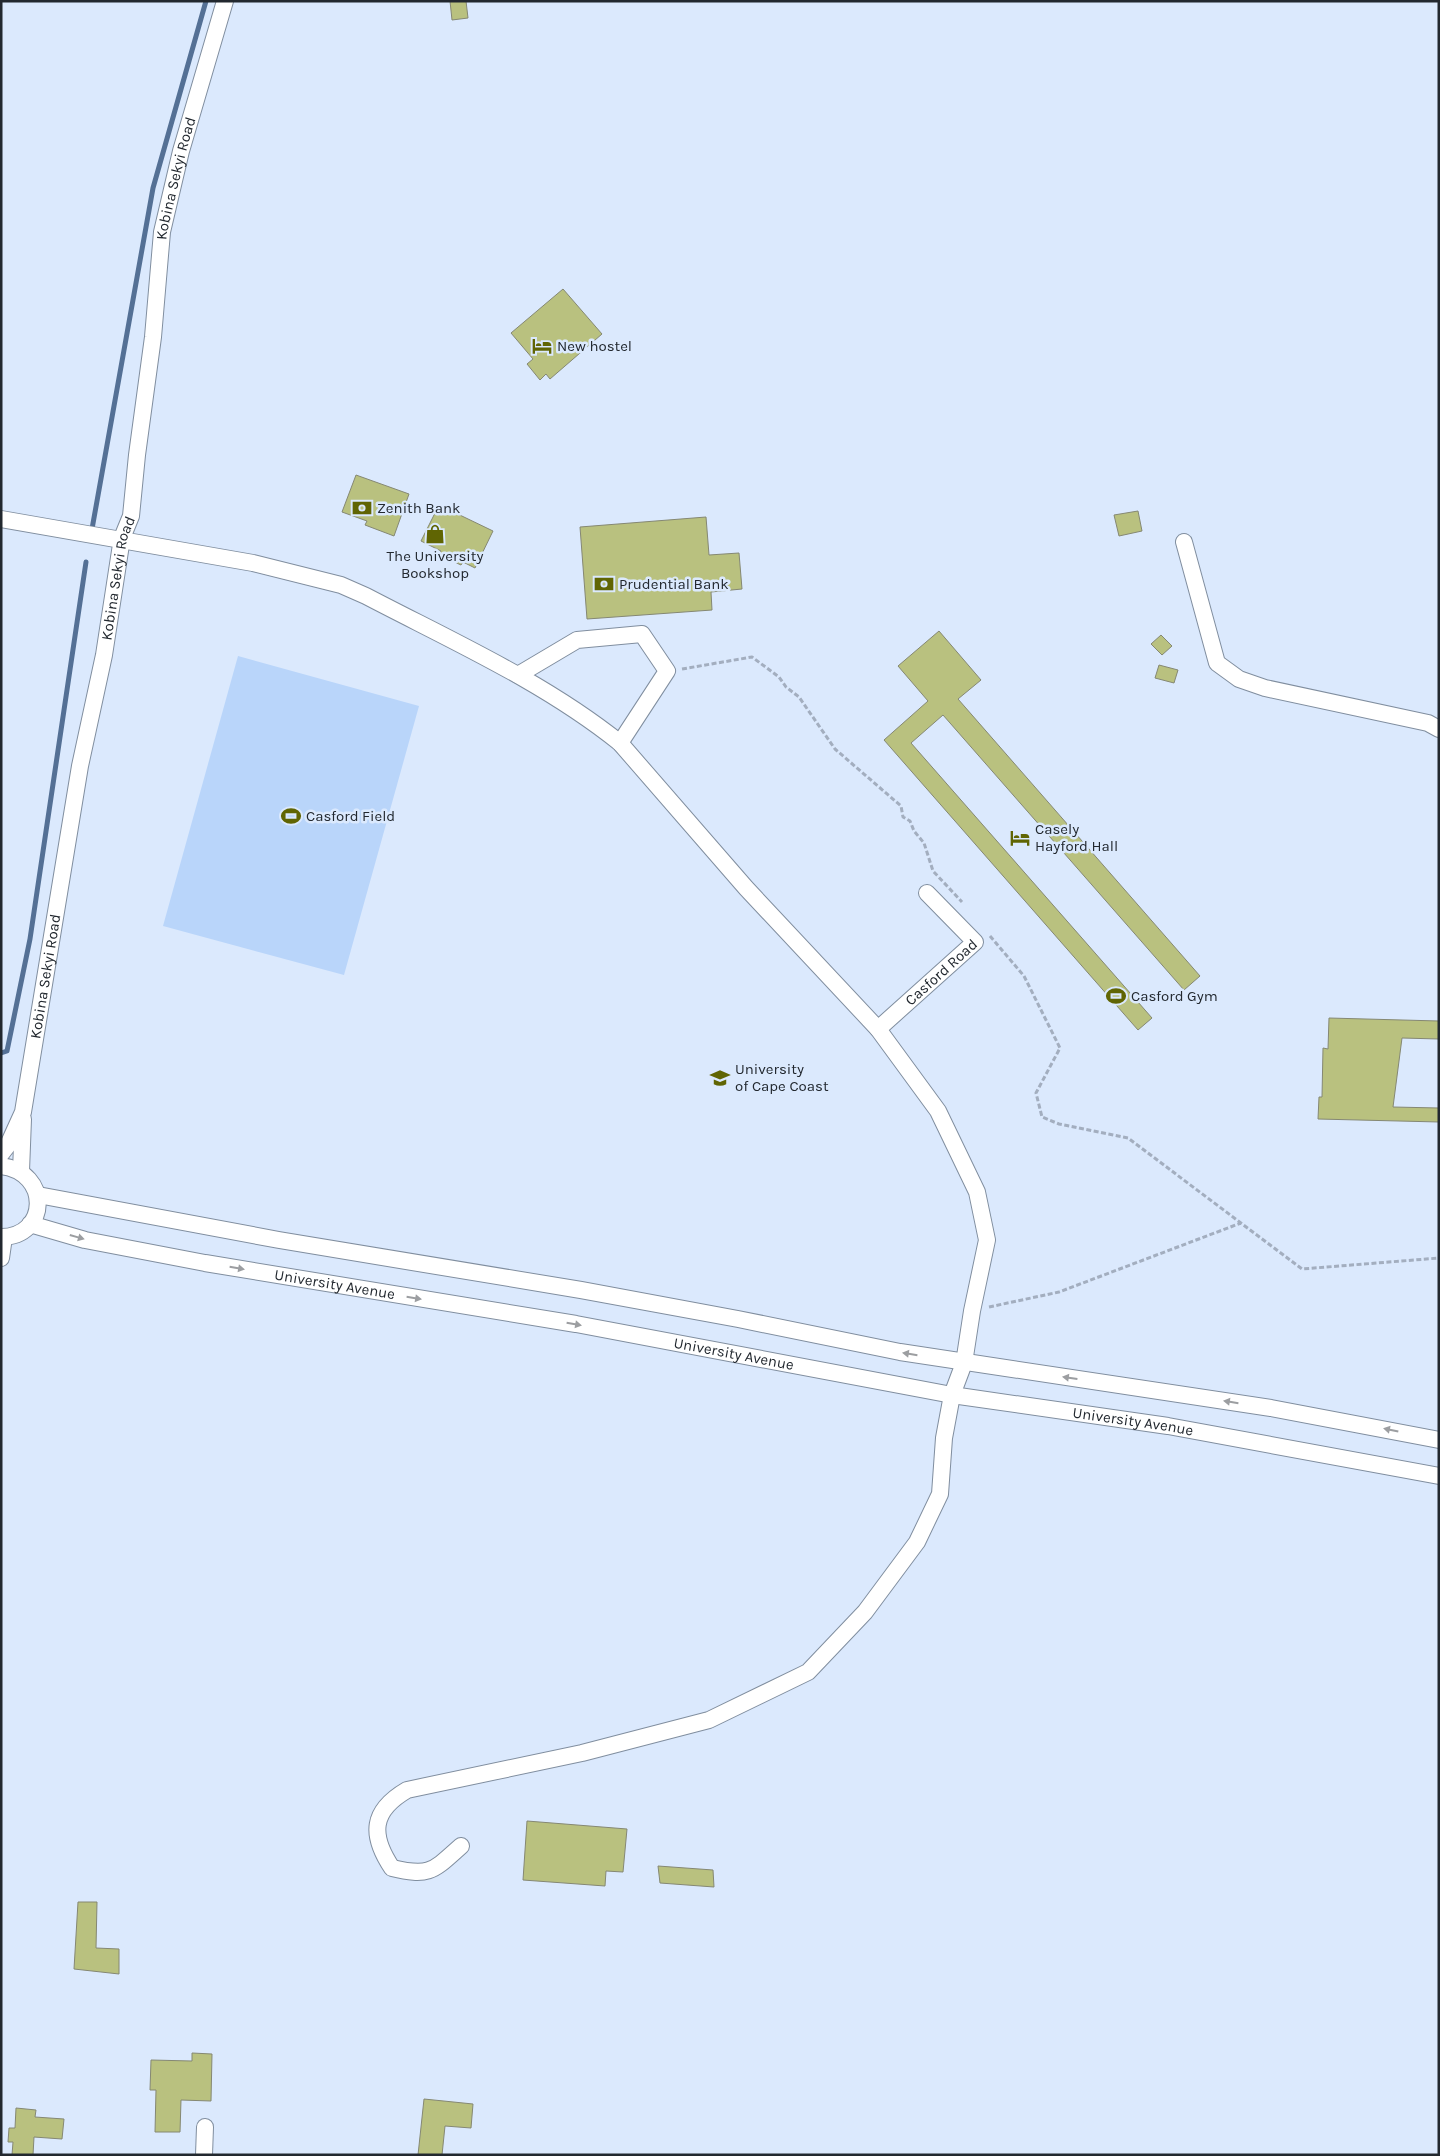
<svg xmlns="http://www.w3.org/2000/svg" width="1440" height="2156" viewBox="0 0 1440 2156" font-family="Karla,sans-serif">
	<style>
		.pitch { fill: #b9d5fa }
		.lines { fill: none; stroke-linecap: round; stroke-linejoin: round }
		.stream { stroke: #547095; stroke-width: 5 }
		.building { fill: #b9c17f; stroke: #858873 }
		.minor-casing { stroke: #808e9f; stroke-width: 18 }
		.path { stroke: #a3aebf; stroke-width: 3; stroke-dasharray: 5 2.5; stroke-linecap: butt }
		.minor { stroke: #fff; stroke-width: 16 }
		.oneway { fill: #9c9ea1 }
		.labels { text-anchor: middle; stroke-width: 5; stroke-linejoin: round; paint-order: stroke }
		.street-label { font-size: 15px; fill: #22282f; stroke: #dbe9fd }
		.poi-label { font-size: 15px; fill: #22282f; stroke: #dbe9fd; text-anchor: start }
	</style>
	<rect width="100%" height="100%" fill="#dbe9fd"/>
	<path class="pitch" d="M238 656 419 706 344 975 163 926Z"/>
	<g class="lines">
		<path class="stream" d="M92 529 153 188 206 1
			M1 1053 7 1051 30 939 86 562"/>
	</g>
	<path class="building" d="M450 1H466L468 18 452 20Z
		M563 289 602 334 550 379 546 374 540 380 527 364 533 359 511 333Z
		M356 475 409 494 394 536 365 525 367 521 342 512Z
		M439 505 493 531 475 568 463 562 461 565 439 555 441 551 421 541Z
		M1138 511 1142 531 1119 536 1114 515Z
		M706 517 709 555 739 553 742 589 711 592 712 610 587 619 580 527Z
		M939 631 981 680 958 699 1200 976 1184 990 943 715 911 743 1152 1018 1138 1030 884 740 928 701 898 666Z
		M1161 635 1172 646 1162 655 1151 644Z
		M1159 665 1178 670 1174 683 1155 678Z
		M1329 1018 1439 1021V1039L1402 1038 1393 1107 1439 1108V1122L1318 1119 1319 1097H1322L1323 1048 1328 1049Z
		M527 1821 627 1829 623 1872 606 1871 605 1886 523 1880Z
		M658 1866 713 1870 714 1887 660 1883Z
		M78 1902H97L96 1948 119 1949V1974L74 1969Z
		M192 2053 212 2054 211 2101 181 2100 180 2132H155L156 2090H150L151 2060 192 2061Z
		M424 2099 473 2104 471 2128 445 2126 442 2155H418Z
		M16 2108 36 2110 35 2117 64 2119 62 2139 34 2137 33 2155H12L13 2142H8L9 2128H15Z"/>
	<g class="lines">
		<defs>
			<g id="minor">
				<path d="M1 519 253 563 341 585 366 596C452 641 544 682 620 743L746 888 878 1029 938 1111 977 1192 987 1240 972 1311 964 1363 952 1395 944 1438 940 1494 917 1542 865 1612 808 1672 709 1720 582 1753 407 1790C371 1811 370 1835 392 1868 430 1877 433 1871 461 1846"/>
				<path d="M1184 542 1217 663 1239 679 1265 688 1428 723 1439 729"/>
				<path d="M518 675 577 640 642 634 667 671 620 743"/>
				<path id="s1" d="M878 1029 975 942 927 893"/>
				<path id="s2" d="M1 1154 8 1145 23 1112 80 766 104 655 122 538 131 516 137 455 153 337 162 232 181 151 225 1"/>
				<path d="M1 1166C51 1172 49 1237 1 1237"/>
				<path d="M21 1171 23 1119"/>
				<path d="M38 1195 279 1240 581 1290 738 1319 900 1352 1271 1408 1439 1440"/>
				<path id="s3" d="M30 1224 85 1240 205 1263 576 1324 952 1395 1168 1426 1439 1476"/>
				<path d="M1 1258 4 1237"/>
				<path d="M204 2155 205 2127"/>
			</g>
		</defs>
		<use href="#minor" class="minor-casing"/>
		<path class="path" d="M682 669 752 657 779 677 786 687 799 697 835 749 901 806 903 817 910 821 914 831 924 843 933 871 962 902
			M990 936 1024 976 1060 1048 1036 1093 1042 1117 1059 1124 1128 1138 1302 1269 1439 1258
			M989 1307 1059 1292 1241 1223"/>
		<use href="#minor" class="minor"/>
	</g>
	<defs><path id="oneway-solid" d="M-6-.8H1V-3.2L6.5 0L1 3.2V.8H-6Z" transform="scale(1.25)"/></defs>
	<g class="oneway">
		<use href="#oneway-solid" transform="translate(77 1237) rotate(16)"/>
		<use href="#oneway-solid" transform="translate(237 1268) rotate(10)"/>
		<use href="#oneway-solid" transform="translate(414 1298) rotate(9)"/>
		<use href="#oneway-solid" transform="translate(574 1324) rotate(10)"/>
		<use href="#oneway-solid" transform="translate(910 1354) rotate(-171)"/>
		<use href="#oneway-solid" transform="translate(1070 1378) rotate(-172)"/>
		<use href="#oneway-solid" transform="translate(1231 1402) rotate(-171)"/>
		<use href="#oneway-solid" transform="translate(1391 1430) rotate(-168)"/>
	</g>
	<defs>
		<symbol id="hotel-bare" viewBox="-9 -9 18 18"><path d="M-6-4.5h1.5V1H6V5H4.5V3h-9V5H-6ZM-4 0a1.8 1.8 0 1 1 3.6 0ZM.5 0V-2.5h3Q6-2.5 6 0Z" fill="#606503" stroke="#dbe9fd" stroke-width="2.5" paint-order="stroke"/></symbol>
		<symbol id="bank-bare" viewBox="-9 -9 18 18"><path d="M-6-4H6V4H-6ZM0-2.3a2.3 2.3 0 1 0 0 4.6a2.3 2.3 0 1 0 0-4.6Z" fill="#606503" stroke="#dbe9fd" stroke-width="2.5" paint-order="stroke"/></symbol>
		<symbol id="shop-bare" viewBox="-9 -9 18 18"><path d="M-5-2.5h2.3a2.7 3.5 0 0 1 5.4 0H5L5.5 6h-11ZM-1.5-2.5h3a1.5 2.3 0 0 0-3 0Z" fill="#606503" stroke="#dbe9fd" stroke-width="2.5" paint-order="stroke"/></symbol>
		<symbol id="stadium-bare" viewBox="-9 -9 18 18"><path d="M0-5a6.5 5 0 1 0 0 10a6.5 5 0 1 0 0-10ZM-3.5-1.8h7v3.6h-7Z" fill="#606503" stroke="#dbe9fd" stroke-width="2.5" paint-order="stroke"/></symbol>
		<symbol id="university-bare" viewBox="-9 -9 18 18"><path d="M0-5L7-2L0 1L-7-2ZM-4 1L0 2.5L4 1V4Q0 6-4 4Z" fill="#606503" stroke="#dbe9fd" stroke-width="2.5" paint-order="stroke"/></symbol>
	</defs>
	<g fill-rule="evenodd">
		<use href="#hotel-bare" x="528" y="332" width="28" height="28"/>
		<use href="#bank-bare" x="348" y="494" width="28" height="28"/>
		<use href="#shop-bare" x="421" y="520" width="28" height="28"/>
		<use href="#bank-bare" x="590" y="570" width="28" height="28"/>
		<use href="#stadium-bare" x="277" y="802" width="28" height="28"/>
		<use href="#hotel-bare" x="1006" y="824" width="28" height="28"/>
		<use href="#stadium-bare" x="1102" y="982" width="28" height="28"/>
		<use href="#university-bare" x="706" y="1064" width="28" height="28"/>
	</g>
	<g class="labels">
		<g class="street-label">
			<text dy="5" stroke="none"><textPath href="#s2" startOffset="995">Kobina Sekyi Road</textPath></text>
			<text dy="5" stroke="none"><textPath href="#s2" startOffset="590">Kobina Sekyi Road</textPath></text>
			<text dy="5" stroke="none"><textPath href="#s1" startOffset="85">Casford Road</textPath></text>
			<text dy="5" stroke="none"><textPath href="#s2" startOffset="185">Kobina Sekyi Road</textPath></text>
			<text dy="5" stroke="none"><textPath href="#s3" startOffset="311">University Avenue</textPath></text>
			<text dy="5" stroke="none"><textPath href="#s3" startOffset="716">University Avenue</textPath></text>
			<text dy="5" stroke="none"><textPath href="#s3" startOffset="1121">University Avenue</textPath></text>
		</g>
		<g class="poi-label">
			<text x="557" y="351">New hostel</text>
			<text x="377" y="513">Zenith Bank</text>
			<text x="435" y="561" text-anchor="middle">The University<tspan x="435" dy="17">Bookshop</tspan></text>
			<text x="619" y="589">Prudential Bank</text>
			<text x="306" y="821">Casford Field</text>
			<text x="1035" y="834">Casely<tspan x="1035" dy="17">Hayford Hall</tspan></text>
			<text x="1131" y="1001">Casford Gym</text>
			<text x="735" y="1074">University<tspan x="735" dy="17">of Cape Coast</tspan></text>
		</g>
	</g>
	<rect width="1440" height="2156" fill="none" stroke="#22282f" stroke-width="5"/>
</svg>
